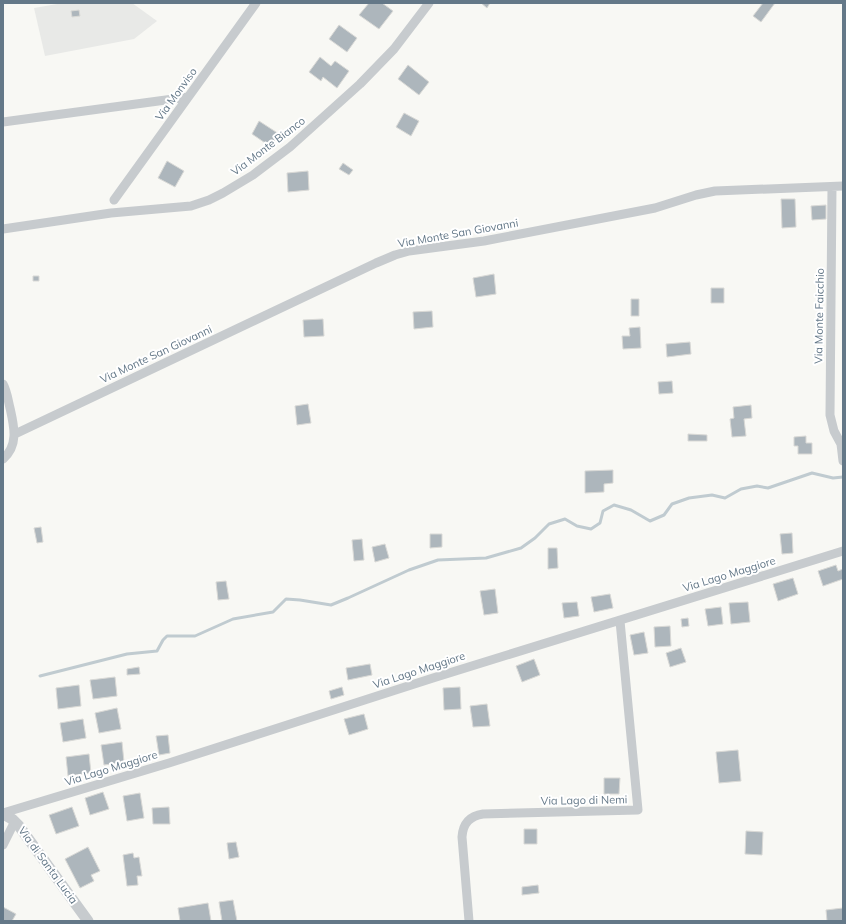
<svg xmlns="http://www.w3.org/2000/svg" width="846" height="924" viewBox="0 0 846 924" font-family="Mulish,sans-serif">
	<style>
		.built { fill: #e8e9e7 }
		.lines { fill: none; stroke-linecap: round; stroke-linejoin: round }
		.stream { stroke: #c0cbd0; stroke-width: 3 }
		.building { fill: #adb6bc; stroke: #d9d9d6 }
		.minor { stroke: #c7cbce; stroke-width: 9 }
		.tertiary { stroke: #c7cbce; stroke-width: 11 }
		.labels { text-anchor: middle; stroke-width: 4; stroke-linejoin: round; paint-order: stroke }
		.street-label { font-size: 11px; fill: #647888; stroke: #fff }
	</style>
	<rect width="100%" height="100%" fill="#f8f8f4"/>
	<path class="built" d="M63 3H132L157 21 134 39 45 56 34 8Z"/>
	<g class="lines">
		<path class="stream" d="M40 676 127 654 157 651 163 640 167 636H195L233 619 273 612 286 599 300 600 331 605 348 598 409 570 438 560 486 558 521 548 535 538 549 524 565 519 577 526 591 529 600 523 603 511 614 505 631 510 650 521 664 515 672 504 689 498 712 495 725 498 741 489 757 486 768 488 812 473 833 478 843 477"/>
	</g>
	<path class="building" d="M369 3H382L393 11 379 29 359 15Z
		M481 3H490L487 8Z
		M763 3H775L761 22 753 16Z
		M79 10 80 16 72 17 71 11Z
		M339 25 357 38 347 52 329 39Z
		M320 57 331 66 335 61 349 71 337 88 323 77 321 81 309 72Z
		M408 65 429 82 419 95 398 79Z
		M404 113 419 121 411 136 396 127Z
		M259 121 279 134 271 147 252 134Z
		M167 161 184 171 175 187 158 178Z
		M343 163 353 170 349 175 339 169Z
		M308 171 309 190 288 192 287 173Z
		M781 199H795L796 227 782 228Z
		M826 205V219L812 220 811 206Z
		M494 274 496 294 476 297 473 278Z
		M33 276H39V281H33Z
		M711 288H724V303H711Z
		M631 299H639V316H631Z
		M432 311 433 327 414 329 413 312Z
		M323 319 324 336 304 337 303 320Z
		M640 327 641 348 623 349 622 336H630L629 328Z
		M690 342 691 354 667 357 666 344Z
		M672 381 673 393 659 394 658 382Z
		M308 404 311 423 297 425 295 406Z
		M751 405 752 418 744 419 746 436 732 437 730 419 734 418 733 407Z
		M688 434 707 435V441H688Z
		M806 436V443H812V454H798V446H794V437Z
		M613 470V483L604 484V492L585 493V471Z
		M41 527 43 542 37 543 34 528Z
		M792 533 793 553 782 554 780 534Z
		M430 534H442V547L430 548Z
		M362 539 364 560 354 561 352 540Z
		M385 544 389 558 375 562 372 547Z
		M548 548H557L558 568 548 569Z
		M836 565 838 571 843 569V579L823 586 818 571Z
		M793 578 798 594 778 601 773 584Z
		M226 581 229 599 218 600 216 582Z
		M495 589 498 613 484 615 480 591Z
		M610 594 613 608 594 612 591 597Z
		M577 602 579 616 564 618 562 603Z
		M748 602 750 622 731 624 729 603Z
		M721 607 723 624 708 626 705 609Z
		M688 618 689 626 682 627 681 619Z
		M670 626 671 646 655 647 654 627Z
		M644 632 648 653 634 655 630 635Z
		M681 648 686 662 670 667 666 653Z
		M534 659 540 675 522 682 516 666Z
		M370 664 372 675 348 680 346 668Z
		M139 667 140 674 127 675V669Z
		M115 677 117 696 93 699 90 680Z
		M79 685 81 706 58 709 56 688Z
		M342 687 344 695 331 699 329 691Z
		M460 687 461 709 444 710 443 688Z
		M487 704 490 726 473 727 470 706Z
		M117 708 121 729 99 733 95 713Z
		M364 714 368 729 349 735 344 719Z
		M83 719 86 738 63 742 60 723Z
		M168 735 170 753 159 755 156 736Z
		M122 742 124 762 104 765 101 745Z
		M738 750 741 781 719 783 716 752Z
		M89 754 91 773 68 776 66 757Z
		M604 778H620L619 794H604Z
		M103 792 109 809 90 815 85 798Z
		M140 793 144 818 127 821 123 796Z
		M72 807 79 826 56 834 49 815Z
		M169 807 170 824H153L152 808Z
		M524 829H537V844H524Z
		M746 831 763 832 762 855 745 854Z
		M236 842 239 857 229 859 227 843Z
		M88 847 100 871 91 875 94 881 80 888 65 859Z
		M133 853 134 858 139 857 142 876H137L138 885 127 886 123 855Z
		M538 885 539 893 522 895V887Z
		M233 900 237 921H222L219 902Z
		M208 903 211 921H180L178 908Z
		M3 907 16 914 12 921H3Z
		M843 908V921H827L826 910Z"/>
	<g class="lines">
		<path class="minor" d="M3 122 188 97
			M832 187 830 415 834 431 841 444
			M114 200 256 3
			M3 229 111 213 191 206 209 200 223 193 253 175 290 147 360 84 394 49 429 3
			M3 384C7 391 8 400 10 408 14 426 19 445 3 459
			M15 434 376 263 395 255 409 251 484 241 655 208 696 195 715 191 843 186
			M843 443 841 444 843 461
			M3 813 169 763 433 678 843 551
			M3 845 15 821
			M469 921 462 837C463 823 470 816 483 814L638 810 620 621"/>
		<path class="tertiary" d="M3 814 12 819 19 826 88 921"/>
	</g>
	<g class="labels">
		<g class="street-label">
			<text transform="translate(176 94) rotate(-54)" y="4">Via Monviso</text>
			<text transform="translate(268 146) rotate(-37)" y="4">Via Monte Bianco</text>
			<text transform="translate(458 233) rotate(-10)" y="4">Via Monte San Giovanni</text>
			<text transform="translate(819 316) rotate(-89)" y="4">Via Monte Faicchio</text>
			<text transform="translate(156 354) rotate(-25)" y="4">Via Monte San Giovanni</text>
			<text transform="translate(729 574) rotate(-17)" y="4">Via Lago Maggiore</text>
			<text transform="translate(419 670) rotate(-18)" y="4">Via Lago Maggiore</text>
			<text transform="translate(111 768) rotate(-17)" y="4">Via Lago Maggiore</text>
			<text transform="translate(584 800) rotate(-1)" y="4">Via Lago di Nemi</text>
			<text transform="translate(48 865) rotate(54)" y="4">Via di Santa Lucia</text>
		</g>
	</g>
	<rect width="846" height="924" fill="none" stroke="#647888" stroke-width="8"/>
</svg>
